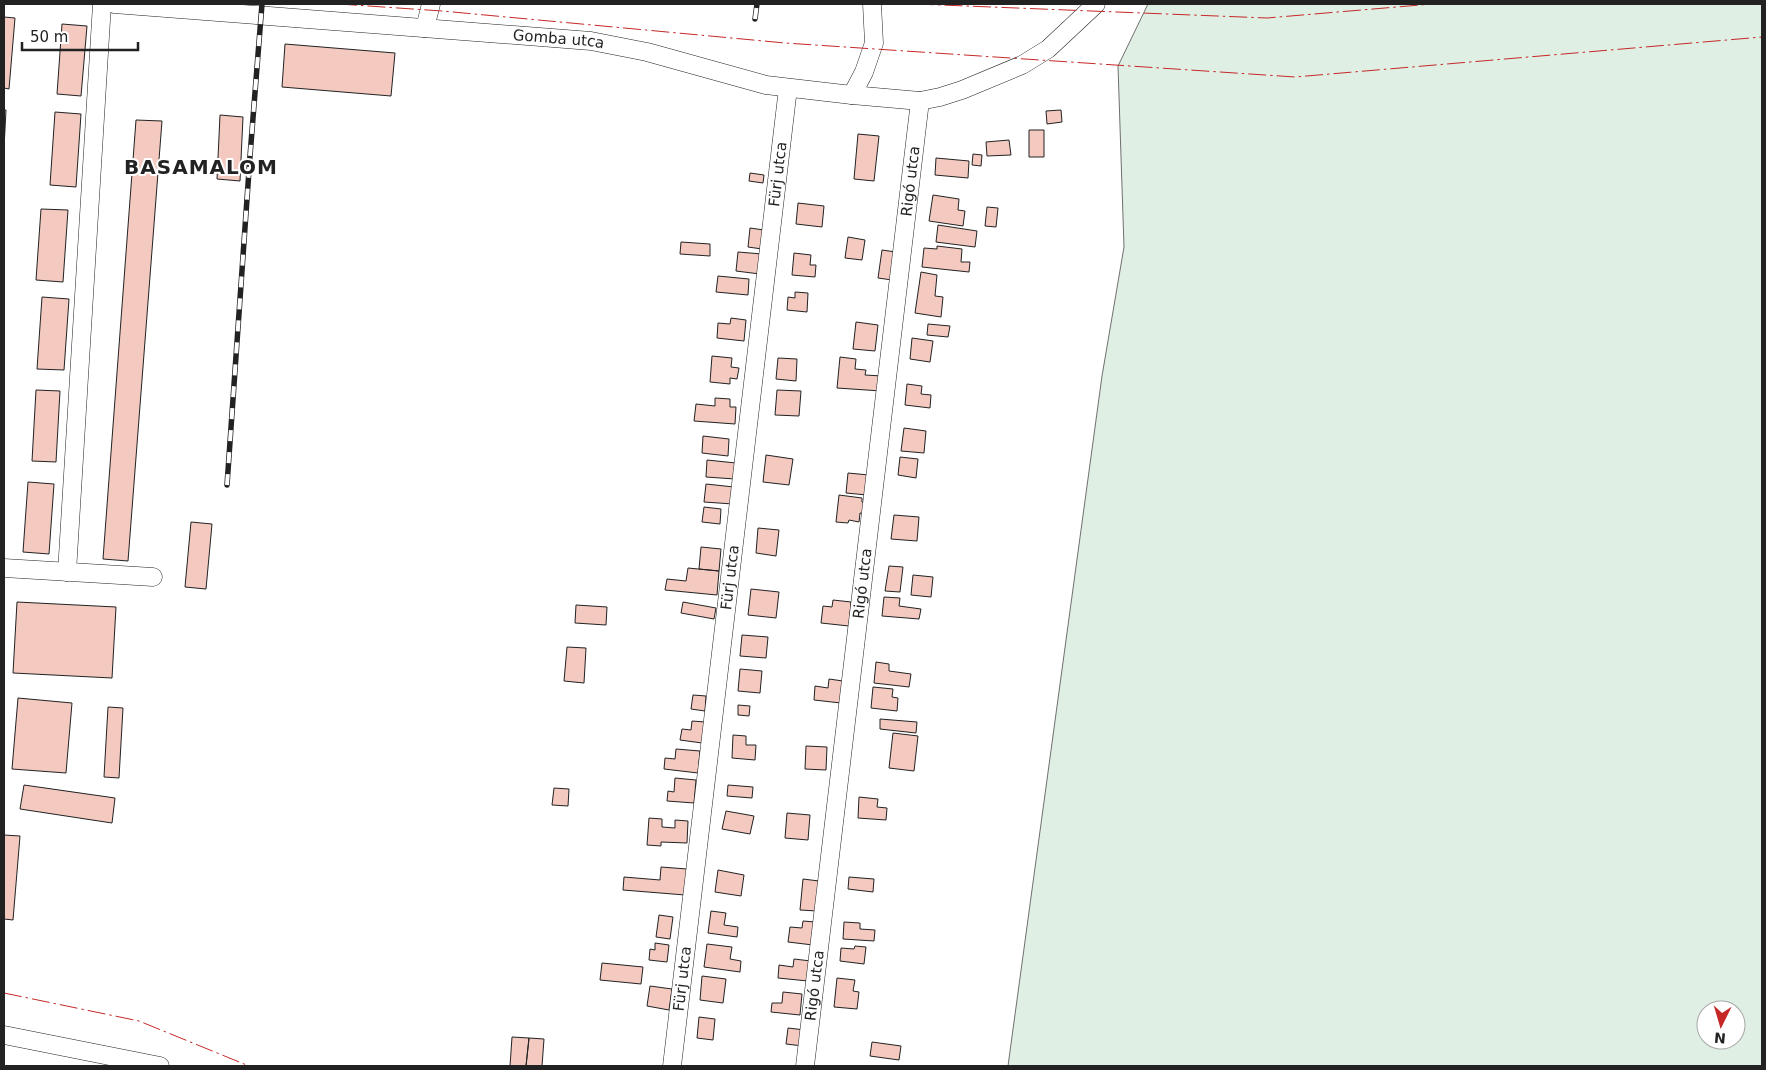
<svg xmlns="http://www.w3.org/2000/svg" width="1766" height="1070" viewBox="0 0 1766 1070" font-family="'DejaVu Sans',sans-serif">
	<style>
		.green { fill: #e0efe3; stroke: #6f6f6f; fill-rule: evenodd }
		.building { fill: #f3c9c0; stroke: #222 }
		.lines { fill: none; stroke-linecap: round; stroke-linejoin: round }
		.minor-casing { stroke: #222; stroke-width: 19 }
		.minor { stroke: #fff; stroke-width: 18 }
		.rail-casing { stroke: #222; stroke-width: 5.5 }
		.rail { stroke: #fff; stroke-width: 4; stroke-dasharray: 11; stroke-linecap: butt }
		.power { stroke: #c62828; stroke-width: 1; stroke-dasharray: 18 4 2.5 4; stroke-linecap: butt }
		.labels { text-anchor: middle; stroke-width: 4; stroke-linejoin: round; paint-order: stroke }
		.street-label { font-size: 15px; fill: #222; stroke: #fff }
		.district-label { font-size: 20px; font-weight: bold; letter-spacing: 1px; fill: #222; stroke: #fff }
	</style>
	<rect width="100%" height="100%" fill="#fff"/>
	<path class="green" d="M1148 4H1762V1066H1008L1102 376 1124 247 1118 66ZM1706 1010H1736V1040H1706Z"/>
	<path class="building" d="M4 17 15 18 9 89 4 88Z
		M62 24 87 26 81 96 57 94Z
		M285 44 395 53 391 96 282 87Z
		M4 110H6L4 148Z
		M1061 110 1062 122 1047 124 1046 111Z
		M55 112 81 114 76 187 50 185Z
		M220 115 243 117 240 181 217 179Z
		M136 120 162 121 128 561 103 559Z
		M1029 130H1044V157H1029Z
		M858 134 879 136 874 181 854 179Z
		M1009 140 1011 155 987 156 986 142Z
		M973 154 982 155 981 166 972 165Z
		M936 158 969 161 968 178 935 175Z
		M750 173 764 175 763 183 749 181Z
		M933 195 959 199 958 210 965 211 963 226 929 221Z
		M798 203 824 206 822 227 796 224Z
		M987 207 998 208 996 227 985 226Z
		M41 209 68 210 63 282 36 280Z
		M938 225 977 231 975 247 936 242Z
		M750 228 764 230 762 249 748 247Z
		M848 237 865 240 862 260 845 258Z
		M681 242 710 244V256L680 254Z
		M937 246 962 249 961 262H970L969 272 922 267 924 248 937 249Z
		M882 250 896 252 892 280 878 278Z
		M738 252 762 254 760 274 736 271Z
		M794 253 811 255 810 265H816L815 277 792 275Z
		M921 272 937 275 935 296 943 297 941 317 915 313Z
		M718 276 749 279 748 295 716 292Z
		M795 292 808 293 807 312 787 310 788 297 795 298Z
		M42 297 69 299 64 370 37 369Z
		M731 318 746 320 744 341 717 338 718 323 730 324Z
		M856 322 878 325 875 351 853 349Z
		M928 324 950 326 948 337 927 335Z
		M912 338 933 341 930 362 910 359Z
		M712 356 732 358 731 367 739 368 737 379 730 378V384L710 382Z
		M840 357 856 359 855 369 866 370 865 375 882 376 881 391 837 388Z
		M778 358 797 359 796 381 776 379Z
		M907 384 922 386 921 394 931 395 930 408 905 405Z
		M36 390 60 391 56 462 32 461Z
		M777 390 801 391 799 416 775 415Z
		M715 398 730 399V407H736L735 424 694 421 696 404 715 406Z
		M904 428 926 431 924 453 901 451Z
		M703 436 729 439 728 456 702 453Z
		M766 455 793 459 789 485 763 482Z
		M900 457 918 459 916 478 898 475Z
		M707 460 736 463 735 479 706 477Z
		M848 473 869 475 867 495 846 493Z
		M28 482 54 484 49 554 23 552Z
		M706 484 734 487 733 504 704 502Z
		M839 495 862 498V502L866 503 864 514 860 513 859 522 849 520 848 523 836 522Z
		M704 507 721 509 720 524 702 522Z
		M894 515 919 517 917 541 891 539Z
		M191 522 212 524 206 589 185 587Z
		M758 528 779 530 776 556 756 553Z
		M701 547 721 549 719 571 699 569Z
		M889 566 903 567 900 592 885 591Z
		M688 568 719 571 717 595 665 590 667 579 686 581Z
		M913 575 933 577 931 597 911 595Z
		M751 589 779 592 776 618 748 615Z
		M884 597 900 598 899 606 921 609 919 619 882 616Z
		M833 600 851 602 849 626 821 623 823 606 832 607Z
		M17 602 116 607 112 678 13 673Z
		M683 602 716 608 714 619 681 613Z
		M576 605 607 607 606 625 575 623Z
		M742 635 768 637 766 658 740 656Z
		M567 647 586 648 584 683 564 681Z
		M876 662 889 664V671L911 674 909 687 874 683Z
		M740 669 762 671 760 693 738 691Z
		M829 679 843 681 841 703 814 700 815 686 828 688Z
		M873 687 893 689 892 697 898 698 897 711 871 708Z
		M693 695 706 696 705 711 691 709Z
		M18 698 72 703 66 773 12 769Z
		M738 705 750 706 749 716 738 715Z
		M108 707 123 708 119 778 104 777Z
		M880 719 917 722 916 733 880 729Z
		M692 721 705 722 702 743 680 740 682 729 691 730Z
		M893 733 918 736 914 771 889 768Z
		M733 735 746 736V745H756L755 760 732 758Z
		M806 746 827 747 826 770 805 769Z
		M676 749 700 751 698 773 664 769 665 758 675 759Z
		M675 778 696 780 694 803 667 801 668 791 674 792Z
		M24 785 115 798 112 823 20 809Z
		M728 785 753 787 752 798 727 796Z
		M554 788 569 789 568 806 552 805Z
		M859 797 878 799 877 807 887 808 886 820 858 818Z
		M726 811 754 816 750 834 722 829Z
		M787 813 810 815 808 840 785 838Z
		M649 818 662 819V827L675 828V820L688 821 687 843 661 842V846L647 845Z
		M4 835 20 836 13 920 4 919Z
		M661 867 687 869 685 895 623 890 624 877 660 880Z
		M718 870 744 875 741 896 715 892Z
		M849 877 874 879 873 892 848 889Z
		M803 879 819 881 817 911 800 910Z
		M711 911 726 913 724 925 738 927 737 937 708 933Z
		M659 915 673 917 670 939 656 937Z
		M803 921 815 922 813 945 788 942 790 927 802 928Z
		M844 922 860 923V929L875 930 874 941 843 939Z
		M655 943 669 945 667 962 649 960 650 949 655 950Z
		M707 944 732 947 730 959 741 961 740 972 704 967Z
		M855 946 866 947 864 964 840 961 841 948 854 949Z
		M794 959 811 961 808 981 778 978 779 965 793 967Z
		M602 963 643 967 641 984 600 980Z
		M702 976 726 979 723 1003 700 1000Z
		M837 978 855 980 853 991 859 992 857 1009 834 1007Z
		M650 986 672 989 669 1010 647 1006Z
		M783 992 802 994 800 1015 771 1012 772 1003H782Z
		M699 1017 715 1019 713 1040 697 1038Z
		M788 1028 805 1030 803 1046 786 1044Z
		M512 1037 529 1038 526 1066H510Z
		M529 1038 544 1039 542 1066H526Z
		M872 1042 901 1046 899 1060 870 1056Z"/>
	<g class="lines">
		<defs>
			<g id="minor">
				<path id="s1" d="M114 4 591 41 647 52 766 85 852 95 920 101 940 97 962 90 1022 65 1048 49 1096 4"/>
				<path d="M425 28 431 4"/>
				<path d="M852 95 864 72 874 43 872 4"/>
				<path d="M4 568 153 577"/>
				<path d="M67 572 102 4"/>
				<path d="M4 1035 160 1066"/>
				<path id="s2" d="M672 1066 788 88"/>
				<path id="s3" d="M805 1066 920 101"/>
			</g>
		</defs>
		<use href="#minor" class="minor-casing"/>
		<use href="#minor" class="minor"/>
		<defs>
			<path id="rail" d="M755 19 757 4
				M227 485 250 156 262 4"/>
		</defs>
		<use href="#rail" class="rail-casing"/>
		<use href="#rail" class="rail"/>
		<path class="power" d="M339 4 442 11 785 43 1295 77 1762 37
			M916 4 1267 18 1432 4
			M4 993 139 1021 249 1066"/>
	</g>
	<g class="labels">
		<g class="street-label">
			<text dy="5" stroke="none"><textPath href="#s1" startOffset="446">Gomba utca</textPath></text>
			<text dy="5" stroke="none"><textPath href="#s2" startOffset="898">Fürj utca</textPath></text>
			<text dy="5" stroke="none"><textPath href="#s3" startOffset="891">Rigó utca</textPath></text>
			<text dy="5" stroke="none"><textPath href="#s2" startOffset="492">Fürj utca</textPath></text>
			<text dy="5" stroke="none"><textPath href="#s3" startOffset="486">Rigó utca</textPath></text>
			<text dy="5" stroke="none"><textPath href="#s2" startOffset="88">Fürj utca</textPath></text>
			<text dy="5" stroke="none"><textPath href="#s3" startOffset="81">Rigó utca</textPath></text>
		</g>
		<g class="district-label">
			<text x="201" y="174">BASAMALOM</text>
		</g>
	</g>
	<rect width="1766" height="1070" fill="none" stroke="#222222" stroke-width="10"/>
	<g transform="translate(1721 1025) rotate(185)"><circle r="24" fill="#ffffff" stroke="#a7a7a7"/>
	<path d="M0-4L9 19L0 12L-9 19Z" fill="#c62828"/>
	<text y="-8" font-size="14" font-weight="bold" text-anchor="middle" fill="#222222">N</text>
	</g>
	<path d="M22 42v8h116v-8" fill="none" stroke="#222222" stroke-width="2.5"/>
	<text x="30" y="42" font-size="15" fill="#222222" stroke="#ffffff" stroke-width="4" paint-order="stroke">50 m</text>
</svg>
